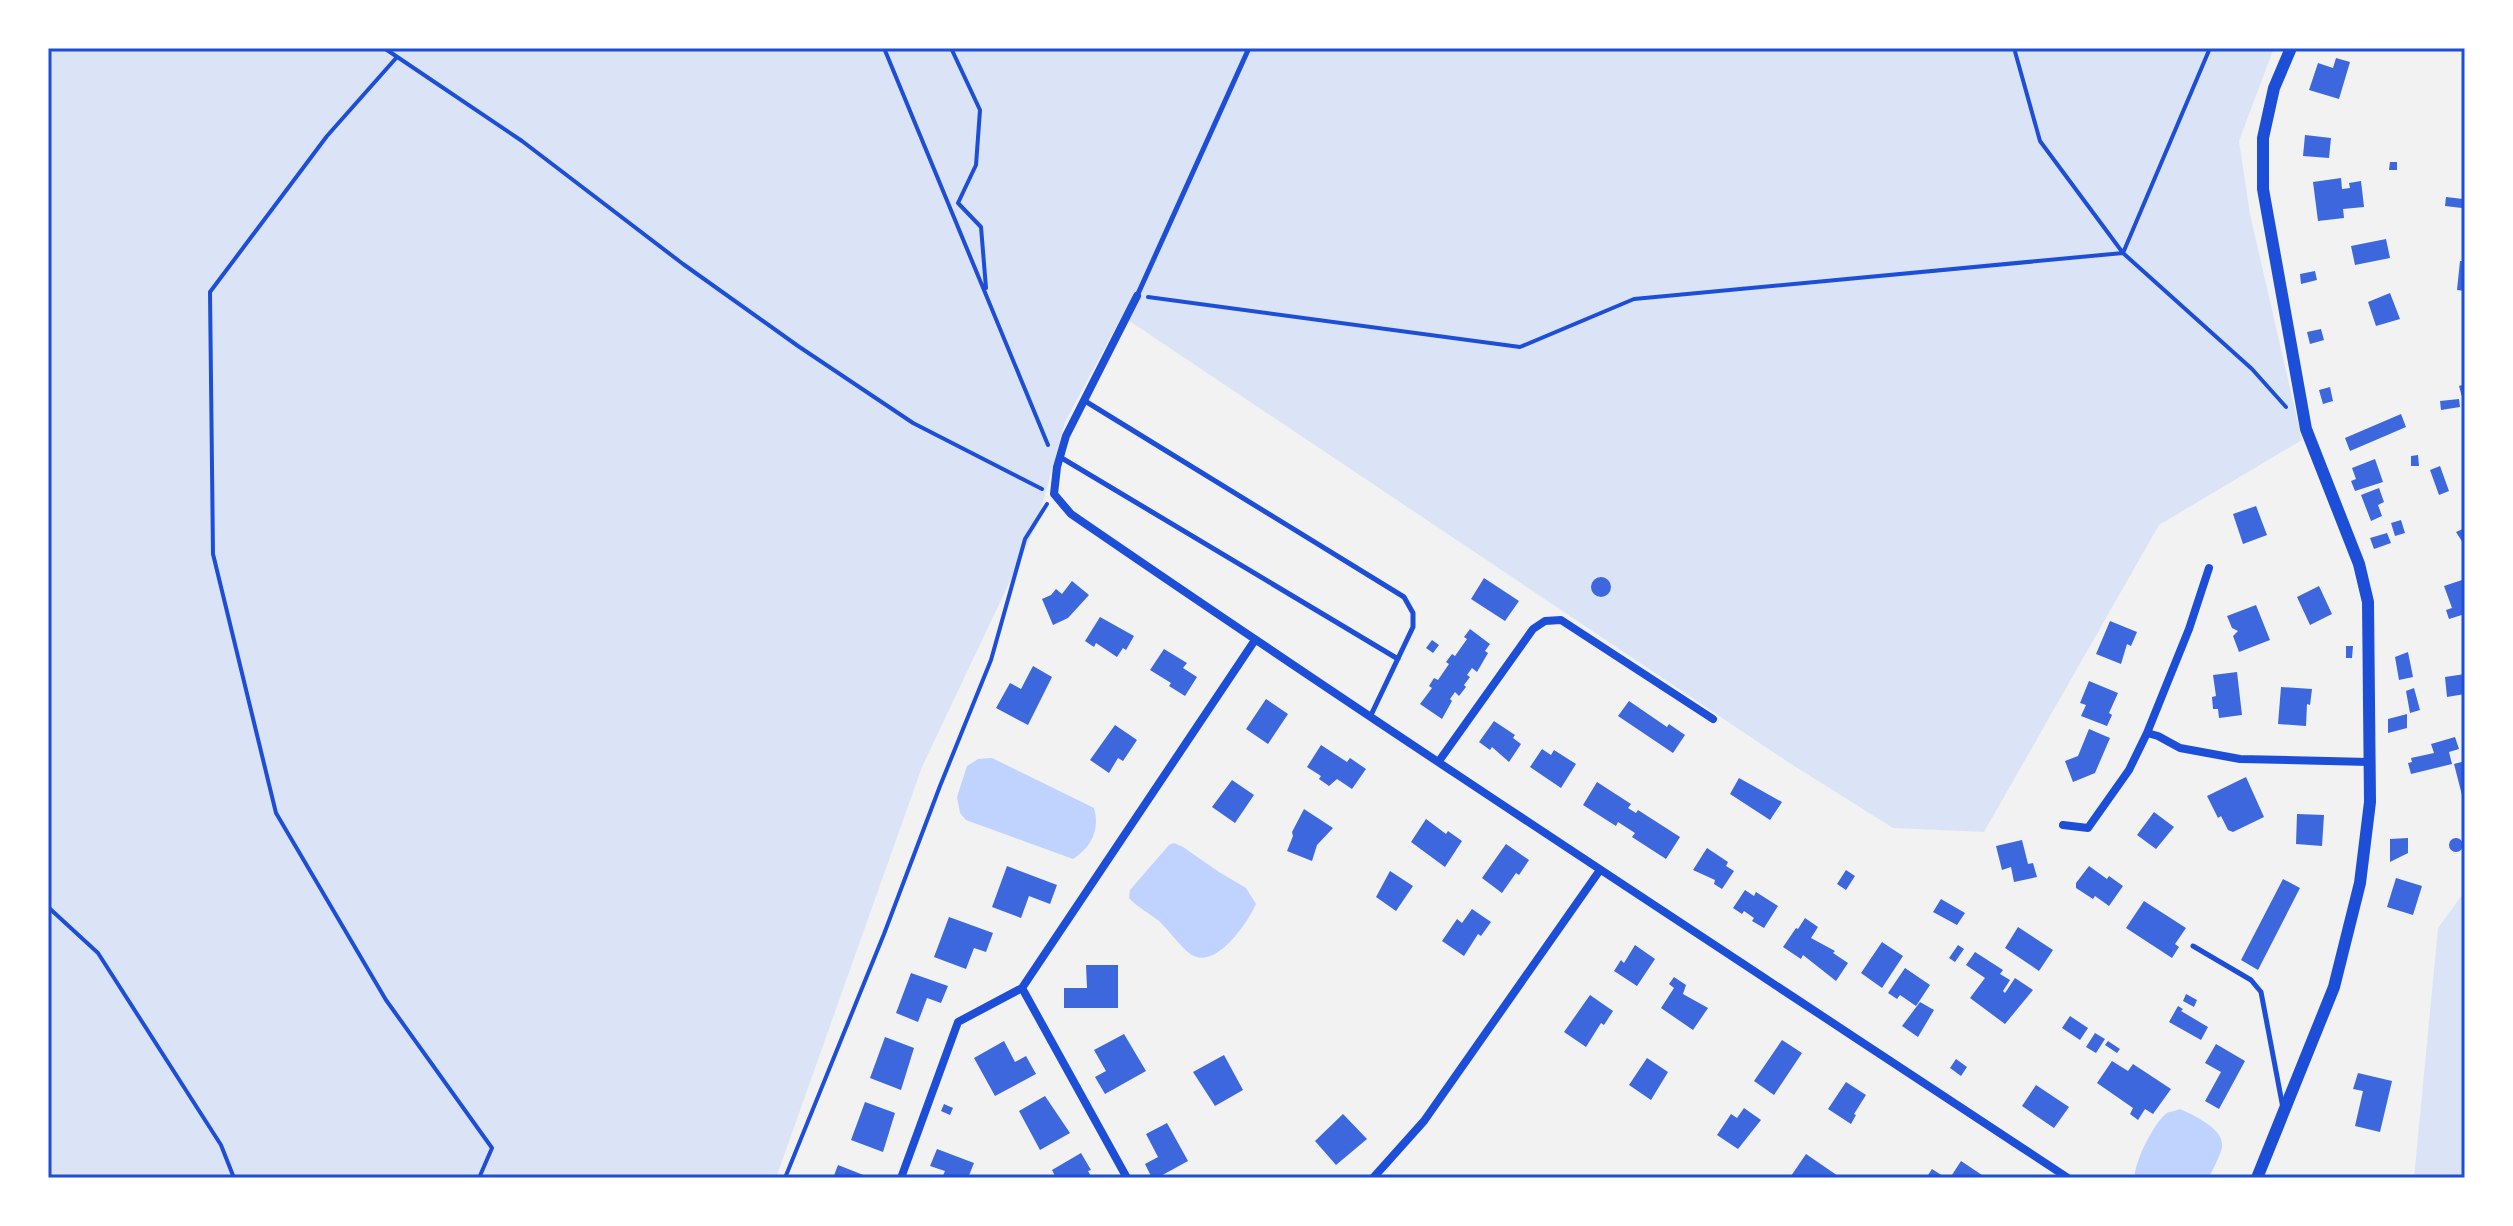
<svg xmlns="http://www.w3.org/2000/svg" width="2513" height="1226" viewBox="0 0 2513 1226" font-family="'Libre Baskerville',serif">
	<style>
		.green { fill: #dbe4f7 }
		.water { fill: #bfd3fe }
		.building { fill: #3d67dc }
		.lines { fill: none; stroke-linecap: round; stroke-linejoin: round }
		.path { stroke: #1d4ed8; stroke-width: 4 }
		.service { stroke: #1d4ed8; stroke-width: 5 }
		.minor { stroke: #1d4ed8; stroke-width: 8 }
		.tertiary { stroke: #1d4ed8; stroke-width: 12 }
		.neatline { fill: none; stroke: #1d4ed8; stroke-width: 3 }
	</style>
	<rect width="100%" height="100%" fill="#f2f2f2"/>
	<path class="green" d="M48 48H2274L2239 141 2250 214 2302 440 2159 525 1984 832 1893 828 1791 764 1122 316 1065 422 1037 524 922 767 776 1178H48Z
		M2465 891V1178H2414L2438 928Z"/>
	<path class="water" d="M992 758 1094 808C1100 829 1092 847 1073 859L966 820 960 813 957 797 967 766 978 759Z
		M1174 843 1183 847 1219 872 1246 888 1256 904C1248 922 1218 967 1194 956 1183 951 1169 930 1159 921 1149 913 1138 908 1129 898L1130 890 1169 845Z
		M2180 1109C2193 1115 2225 1129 2222 1147 2220 1157 2213 1168 2209 1178H2135C2133 1164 2155 1121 2167 1113 2170 1112 2178 1110 2180 1109Z"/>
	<path class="building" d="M2336 58 2350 62 2339 99 2309 90 2318 63 2333 68Z
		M2305 135 2331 138 2329 158 2303 156Z
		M2390 162H2397V170H2389Z
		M2341 178 2342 189 2350 188 2349 183 2361 181 2364 207 2343 209 2344 218 2318 221 2313 182Z
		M2446 197 2463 199 2462 208 2445 206Z
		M2386 239 2390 258 2355 265 2351 246Z
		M2460 261H2465V291L2457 290Z
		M2315 271 2317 280 2301 284 2300 274Z
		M2390 293 2400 319 2376 326 2368 302Z
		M2321 329 2324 340 2310 344 2307 332Z
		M2465 384V404H2464L2459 386Z
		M2330 387 2333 401 2323 404 2319 390Z
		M2459 399 2460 407 2441 410 2440 401Z
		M2401 414 2406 427 2350 451 2345 438Z
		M2418 455 2419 466H2411V456Z
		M2375 459 2383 482 2355 491 2351 481 2356 479 2352 468Z
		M2440 466 2449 491 2439 495 2430 470Z
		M2379 488 2384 502 2378 505 2382 516 2371 521 2361 495Z
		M2256 506 2267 535 2243 544 2233 514Z
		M2401 520 2405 533 2395 536 2391 523Z
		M2465 528V542L2463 543 2456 532Z
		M2387 533 2391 543 2374 549 2370 538Z
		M1591 587a10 10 0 1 1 20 0a10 10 0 1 1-20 0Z
		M1484 578 1519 601 1505 621 1471 599Z
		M2465 579V614L2449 619 2446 610 2452 608 2444 586Z
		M1072 581 1089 595 1068 618 1053 625 1042 599 1051 595 1056 589 1062 594Z
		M2319 586 2332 614 2310 625 2297 597Z
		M2256 605 2270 640 2239 652 2233 636 2238 631 2232 628 2227 616Z
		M1100 617 1134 636 1126 650 1123 648 1117 657 1096 643 1094 647 1085 641Z
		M2110 621 2137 632 2131 646 2127 644 2121 664 2096 654Z
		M1470 629 1490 644 1485 651 1488 653 1477 672 1472 668 1467 675 1470 677 1464 685 1466 687 1459 696 1455 692 1450 699 1452 701 1442 719 1420 704 1432 688 1429 686 1434 678 1438 680 1449 664 1446 662 1452 654 1455 656 1467 639 1464 637Z
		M1432 640 1439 645 1433 653 1426 648Z
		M2346 646H2353L2352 658H2346Z
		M1164 649 1187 663 1183 668 1197 677 1185 696 1169 686 1171 683 1150 670Z
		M2408 652 2413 677 2399 680 2395 657Z
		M1033 666 1052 677 1028 725 996 708 1010 683 1021 689Z
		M2237 672 2242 715 2219 718 2218 709H2213L2212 697 2216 696 2213 675Z
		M2465 674V694L2447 697 2445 677Z
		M2089 681 2118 693 2109 713 2112 715 2107 726 2081 716 2086 705 2080 703Z
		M2281 687 2312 689 2310 705 2307 704 2306 726 2278 724Z
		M2414 688 2420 710 2410 713 2406 691Z
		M1266 699 1288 714 1268 744 1246 729Z
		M1629 701 1667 727 1669 724 1685 735 1673 753 1618 716Z
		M2407 714V728L2388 733V719Z
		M1494 721 1515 735 1513 738 1521 744 1509 762 1492 747 1490 750 1479 742Z
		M1115 725 1137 740 1123 761 1118 758 1109 773 1090 760Z
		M2089 729 2110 738 2095 773 2073 782 2065 761 2078 756Z
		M2455 737 2459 749 2449 752 2452 764 2411 774 2408 763 2412 762 2411 758 2434 753 2431 744Z
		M1321 745 1347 762 1350 758 1366 769 1352 789 1337 779 1329 786 1319 779 1321 776 1307 767Z
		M1542 749 1551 755 1554 750 1576 764 1561 788 1530 767Z
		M2465 761V803H2464L2454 764Z
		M2246 777 2264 817 2233 832 2228 830 2221 816 2218 818 2207 796Z
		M1739 778 1782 802 1770 820 1730 794Z
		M1232 780 1254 795 1235 823 1212 807Z
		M1597 782 1631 804 1628 808 1636 813 1638 810 1680 837 1666 859 1632 837 1635 833 1618 822 1616 826 1583 805Z
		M1304 809 1333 828 1317 845 1312 861 1287 851 1293 836 1292 832Z
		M2154 812 2174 827 2156 849 2137 835Z
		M2297 814 2324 815 2322 846 2296 844Z
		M1426 819 1446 834 1448 831 1462 841 1445 867 1411 842Z
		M2449 845a7 7 0 1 1 14 0a7 7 0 1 1-14 0Z
		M2408 838V853L2390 862V839Z
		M2022 840 2028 864 2033 863 2037 877 2014 882 2011 867 2002 870 1996 846Z
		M1506 844 1529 860 1519 875 1516 873 1502 893 1482 878Z
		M1707 848 1728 862 1726 866 1734 871 1722 889 1714 884 1715 880 1693 870Z
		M1007 866 1057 885 1050 904 1029 896 1021 918 992 907Z
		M2089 866 2107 879 2109 876 2123 886 2109 906 2095 896 2093 899 2076 888V883Z
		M1846 870 1855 876 1846 890 1837 884Z
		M1390 871 1413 886 1396 911 1376 897Z
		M2396 878 2422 886 2413 915 2387 907Z
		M2283 879 2300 888 2258 970 2241 960Z
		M1745 890 1754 896 1756 892 1778 906 1764 928 1752 921 1754 918 1744 911 1742 914 1733 908Z
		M1941 899 1965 913 1957 925 1933 912Z
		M2144 901 2186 928 2175 944 2179 947 2172 958 2126 928Z
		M1472 909 1491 922 1481 936 1478 934 1464 956 1442 941 1457 919 1462 923Z
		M949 917 993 933 986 952 974 948 966 969 934 957Z
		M1805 918 1818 927 1811 938 1835 951 1833 953 1848 963 1836 981 1803 955 1801 959 1783 947 1796 928 1798 929Z
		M2018 927 2053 950 2039 971 2005 948Z
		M1882 942 1903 956 1882 988 1861 973Z
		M1635 945 1655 959 1637 986 1614 971 1621 960 1624 963Z
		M1958 945 1964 949 1955 962 1949 958Z
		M1975 952 2003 970 2000 974 2010 980 2003 991 2005 993 2015 978 2033 990 2005 1024 1970 998 1985 978 1966 965Z
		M1086 965H1118V1008H1064V988H1087Z
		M1905 968 1930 985 1916 1006 1900 995 1897 999 1888 993Z
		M911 973 948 986 941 1003 927 998 918 1022 896 1013Z
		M1674 977 1686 985 1683 994 1708 1008 1693 1030 1661 1008 1674 988 1669 984Z
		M2186 994 2197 1000 2194 1007 2183 1001Z
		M1590 995 1613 1011 1604 1025 1601 1023 1586 1047 1564 1032Z
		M1920 1002 1934 1010 1918 1037 1902 1026Z
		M2178 1006 2183 1009 2181 1011 2208 1027 2201 1040 2169 1022Z
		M2070 1016 2088 1028 2080 1040 2062 1028Z
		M2095 1033 2105 1039 2096 1053 2086 1047Z
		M1124 1034 1146 1071 1105 1094 1095 1077 1106 1071 1094 1050Z
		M885 1037 914 1048 901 1090 870 1078Z
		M1782 1040 1802 1053 1774 1095 1754 1081Z
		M1004 1041 1015 1062 1026 1056 1036 1074 995 1096 974 1058Z
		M2108 1041 2120 1049 2117 1053 2105 1045Z
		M2216 1044 2245 1061 2219 1109 2205 1101 2221 1072 2205 1063Z
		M1224 1055 1243 1090 1215 1106 1193 1072Z
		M1647 1058 1668 1072 1651 1100 1629 1085Z
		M1956 1059 1967 1067 1961 1076 1950 1068Z
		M2112 1061 2128 1071 2133 1064 2171 1089 2153 1114 2145 1109 2138 1120 2130 1114 2133 1108 2097 1083Z
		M2358 1073 2392 1081 2380 1132 2355 1126 2363 1091 2353 1089Z
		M1846 1082 1866 1095 1854 1114 1856 1115 1851 1124 1828 1109Z
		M2036 1085 2069 1107 2054 1128 2022 1106Z
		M1045 1096 1070 1133 1040 1150 1019 1111Z
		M865 1102 895 1113 883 1152 851 1140Z
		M944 1104 953 1108 950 1115 941 1111Z
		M1744 1108 1761 1120 1738 1149 1717 1135 1731 1114 1737 1118Z
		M1343 1114 1367 1139 1336 1165 1315 1141Z
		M1167 1123 1188 1161 1157 1178H1152L1145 1164 1158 1157 1146 1134Z
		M937 1149 974 1163 968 1178H942L945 1171 930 1166Z
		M1081 1153 1091 1170 1088 1171 1092 1178H1056L1052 1170Z
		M1806 1154 1841 1178H1794L1791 1176Z
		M1961 1161 1982 1175 1980 1178H1950Z
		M838 1165 871 1178H833Z
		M1932 1169 1946 1178H1926Z"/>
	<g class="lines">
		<path class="path" d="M384 48 522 141 683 264 798 346 913 423 1042 489
			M884 48 1048 445
			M951 48 980 110 976 165 958 203 981 227 986 288
			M2014 48 2040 141 2123 253 2252 369 2286 407
			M397 57 327 136 210 292 213 554 276 813 386 1000 492 1148 479 1178
			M1148 297 1520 347 1634 299 2123 253 2210 48
			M48 907 98 953 221 1145 234 1178
			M785 1178 884 934 940 786 991 660 1025 539 1047 504"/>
		<path class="service" d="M1137 296 1249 48
			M1085 401 1404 597 1413 613V627L1371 715
			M1060 457 1398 659
			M2193 946 2251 980 2261 992 2283 1108"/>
		<path class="minor" d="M1137 296 1066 436 1057 467 1054 494 1071 514C1400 740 1735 958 2068 1178
			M2147 733 2189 629 2209 568
			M1439 761 1533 629 1545 621 1561 620 1713 719
			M2063 825 2088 828 2129 770 2147 733 2158 736 2180 748 2240 759 2369 762
			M1022 988 1127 1178
			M901 1178 958 1022 1022 988 1255 640
			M1373 1178 1424 1121 1600 870"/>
		<path class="tertiary" d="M2257 1178 2334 987 2360 883 2370 802 2368 602 2359 564 2306 429 2263 189V138L2274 88 2291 48"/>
	</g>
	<rect width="2513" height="1226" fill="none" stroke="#ffffff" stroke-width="100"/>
	<rect x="50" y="50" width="2413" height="1126" class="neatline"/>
</svg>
